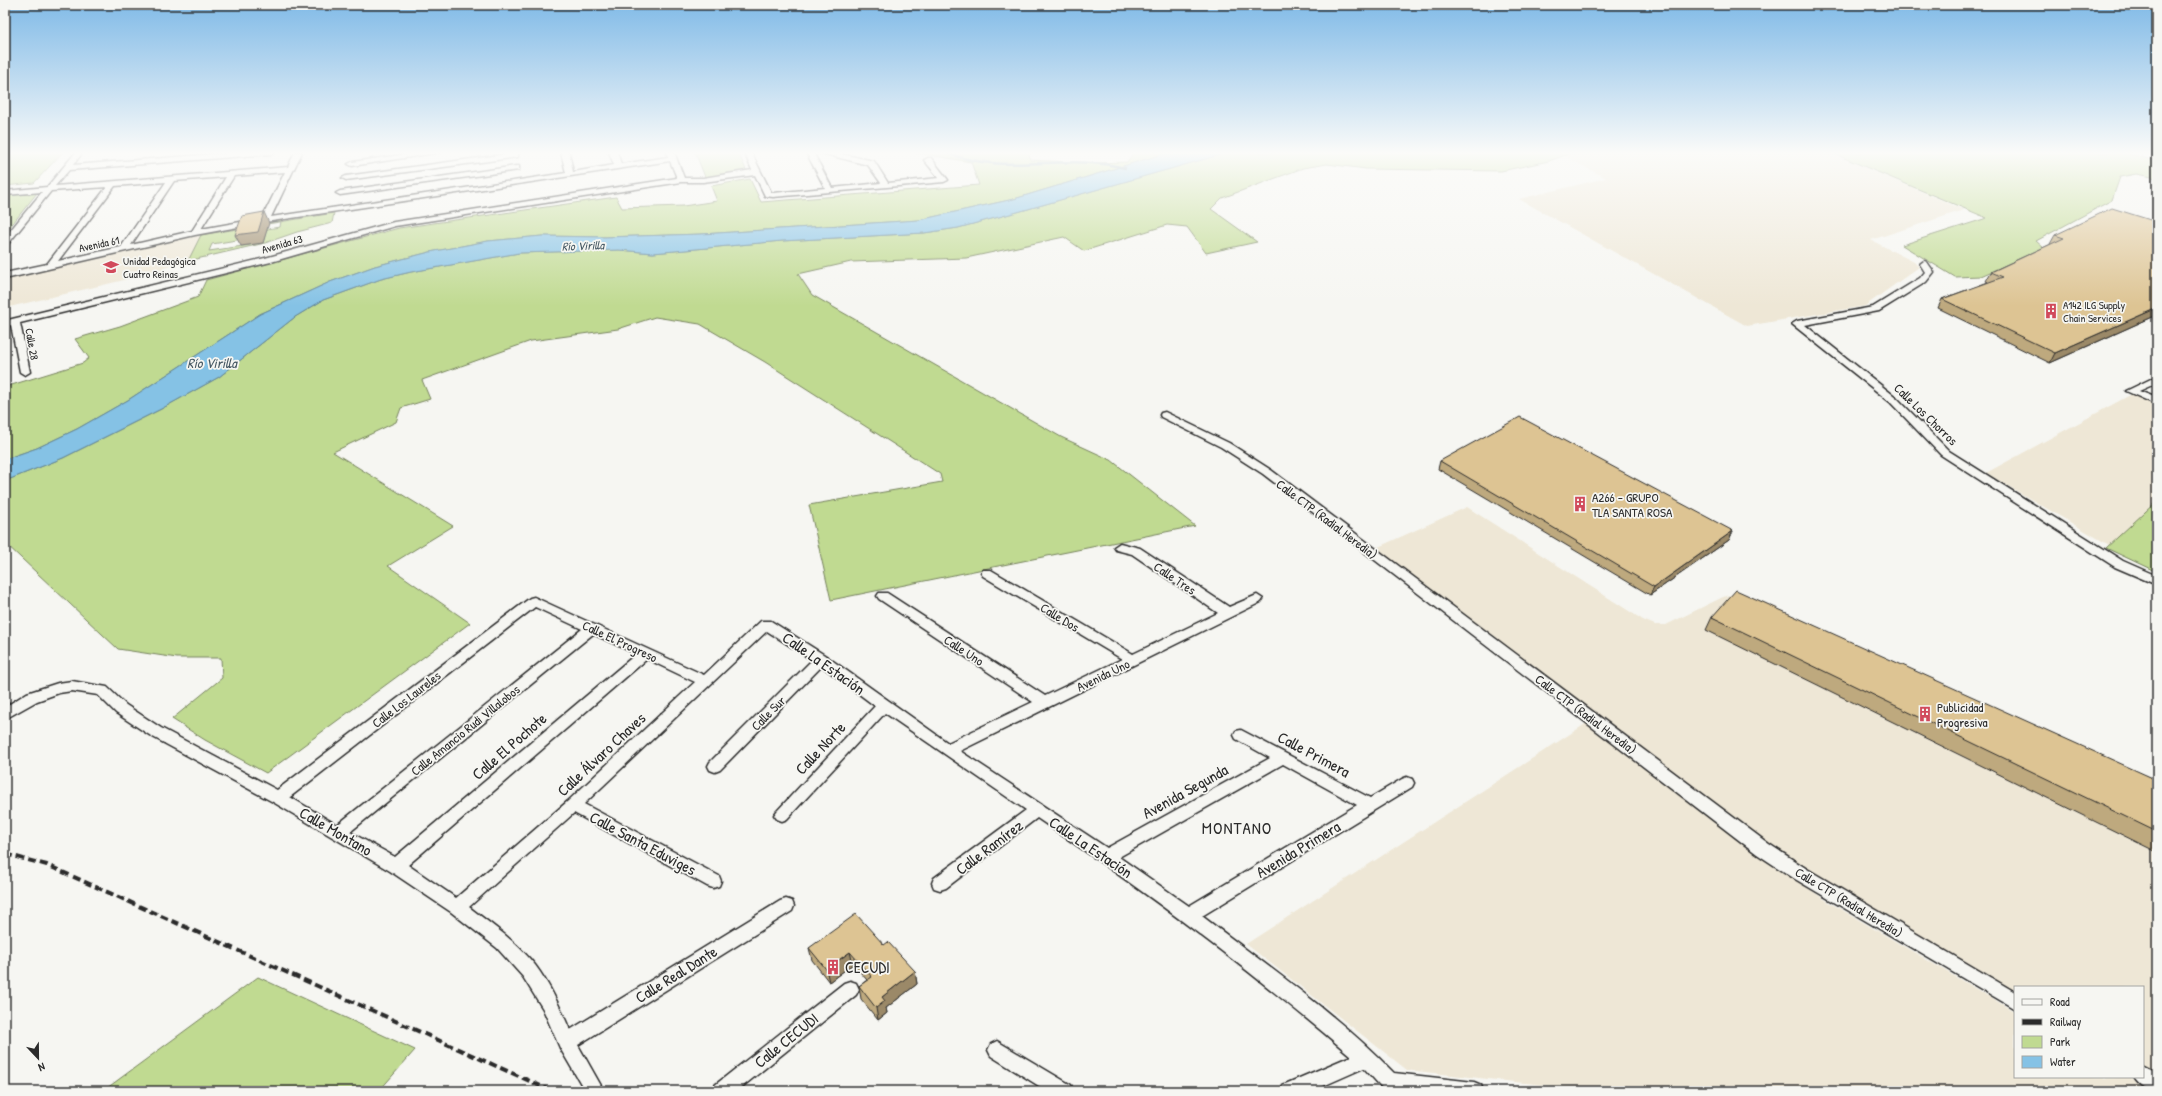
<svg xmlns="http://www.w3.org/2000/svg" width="2162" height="1096" viewBox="0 0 2162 1096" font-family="'Patrick Hand',sans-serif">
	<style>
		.built { fill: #eee7d6 }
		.green { fill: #c0da91; stroke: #76825e; fill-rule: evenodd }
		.water { fill: #85c2e5; stroke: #61869b }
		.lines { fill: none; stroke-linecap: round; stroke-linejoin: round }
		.stream { stroke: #61869b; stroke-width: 2.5 }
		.minor-casing { stroke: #2b2b2b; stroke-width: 3 }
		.minor { fill: #f6f6f2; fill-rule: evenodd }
		.rail { stroke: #2b2b2b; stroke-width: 4; stroke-dasharray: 8 4; stroke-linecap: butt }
		.wall { fill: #bea97e; stroke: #2b2b2b }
		.shaded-wall { fill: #9b8967; stroke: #2b2b2b }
		.building { fill: #ddc493; stroke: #2b2b2b }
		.labels { text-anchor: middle; stroke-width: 3.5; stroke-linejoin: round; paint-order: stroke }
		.far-street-label { font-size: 11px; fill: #2b2b2b; stroke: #f6f6f2 }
		.far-poi-label { font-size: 11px; fill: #2b2b2b; stroke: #f6f6f2; text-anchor: start }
		.far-water-label { font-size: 12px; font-style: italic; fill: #465863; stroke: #f6f6f2 }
		.street-label { font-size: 13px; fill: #2b2b2b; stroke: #f6f6f2 }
		.poi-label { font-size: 13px; fill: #2b2b2b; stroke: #f6f6f2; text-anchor: start }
		.water-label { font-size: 14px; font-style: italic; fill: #465863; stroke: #f6f6f2 }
		.near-street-label { font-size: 16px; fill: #2b2b2b; stroke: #f6f6f2 }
		.near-poi-label { font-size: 16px; fill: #2b2b2b; stroke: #f6f6f2; text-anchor: start }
		.near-neighbourhood-label { font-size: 17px; letter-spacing: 1px; fill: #2b2b2b; stroke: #f6f6f2 }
	</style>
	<rect width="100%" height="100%" fill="#f6f6f2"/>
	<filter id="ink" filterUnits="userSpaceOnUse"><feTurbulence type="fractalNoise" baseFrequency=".025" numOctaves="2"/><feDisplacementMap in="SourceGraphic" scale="8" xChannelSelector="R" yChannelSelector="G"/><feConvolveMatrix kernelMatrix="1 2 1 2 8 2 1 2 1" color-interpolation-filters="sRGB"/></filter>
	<g filter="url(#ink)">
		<path class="built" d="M1574 152H1830L1964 210 1871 240 1914 262 1919 267 1865 306 1747 326 1519 199 1606 178 1564 156Z
			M201 235 188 261 120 281 5 308V277Z
			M2132 394 2157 405V501L2109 545 1986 473Z
			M1467 507 1643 620 1655 625H1666L1723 597 1734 594 2157 789V1076L2143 1067V987H2015V993L1825 883 1766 844 1376 548Z
			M1587 723 1749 848 1827 901 2015 1012V1077H2128L2153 1091H1598L1407 1070 1246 944Z"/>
		<path class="green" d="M5 152H63L34 183 5 186Z
			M695 152H738L747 172 705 177Z
			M912 152H1029L1030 160 1091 163 1127 162 1132 155 1131 152H1170L1014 199 919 220 702 234 605 237 542 236 488 241 430 252 375 266 330 282 260 314 128 400 77 429 37 448 5 459V387L83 363 89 358 75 339 120 326 198 297 206 280 399 228 616 197 622 208 683 206 717 201 711 186 750 179 761 202 979 185 971 162Z
			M1230 152H1574L1549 161 1501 171 1366 169 1327 164 1303 168 1222 198 1211 209 1257 242 1206 253 1187 227 1167 225 1084 251 1064 237 966 258 851 262 798 274 812 295 1061 437 1111 460 1195 526 831 600 809 505 942 482 940 474 765 362 700 324 655 317 618 329 531 341 422 380 430 399 401 408 396 422 333 452 453 526 388 566 470 623 266 773 205 740 172 719 222 678 221 658H177L118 649 5 543V481L63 458 161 409 219 377 295 317 323 300 381 279 411 272 519 253 619 250 653 253 782 241 924 233 958 228 1021 211Z
			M1830 152H2121L2157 161V178L2136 174 2120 177 2112 200 2036 241 2044 248 1981 276 1955 277 1902 245 1987 218Z
			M37 193 5 233V196Z
			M334 213 332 223 297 232 265 243 188 261 201 235ZM281 221 280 227 267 229 263 243 209 251 212 244 243 239 247 226Z
			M2157 501V572L2106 548Z
			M258 977 415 1050 379 1091H103Z"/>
		<path class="water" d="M1170 152H1230L1021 211 958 228 924 233 782 241 653 253 619 250 519 253 411 272 381 279 323 300 295 317 219 377 161 409 63 458 5 481V459L37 448 77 429 128 400 260 314 330 282 375 266 430 252 488 241 542 236 605 237 702 234 919 220 1014 199Z"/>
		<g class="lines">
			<path class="stream" d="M945 152C1004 177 1065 152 1125 168"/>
			<defs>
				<path id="minor" d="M76 152H83L73 165 240 152H275L272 154 69 170 55 186 288 167 295 152H302L271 217 566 173 561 152H569L573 172 614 165 609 152H617L621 164 668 157 667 152H674L684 178H703L752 170 744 152H751L771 192 773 193 825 188 806 152H813L832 188 881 183 868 165 817 152H832L874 161 888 183 939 178 924 160 928 158H931L948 180 944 182 773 197 765 196 755 175 703 182H681L395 226 271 262 20 323 30 372 25 375 20 372 11 325 5 327V321L12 319 265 258 394 222 677 178 670 161 265 222 195 235 5 279V273L47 264 107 187 51 191 8 244H5V237L42 192 5 195V191L47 187ZM285 172 262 218 201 229 234 176ZM226 177 192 231 131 245 174 181ZM166 182 121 247 58 261 115 186Z
					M421 152H442L352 166 348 164 352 162Z
					M515 153H518V157L346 180 342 178 346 176Z
					M516 166H519V170L340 195 336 193 340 191Z
					M1924 261 1927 262 1934 272 1926 282 1879 311 1805 325 1897 398 1949 451 2123 561 2157 576V585L2115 567 1941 455 1890 402 1792 324 1797 321 1873 307 1920 278 1925 272 1920 264Z
					M2157 376V383L2139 391 2157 398V405L2126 391Z
					M1165 412 1229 443 1271 470 1769 844 1807 869 2015 992V1009L1795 879 1757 854 1263 474 1221 447 1161 417 1160 415 1161 413Z
					M1120 543 1140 548 1229 607 1257 595 1263 599 1261 602 960 751 1107 848 1270 758 1236 739 1234 735 1236 731 1241 730 1370 798 1402 779 1407 777 1412 779 1414 783 1412 787 1202 916C1267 966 1337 1014 1394 1073L1474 1082 1481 1085 1483 1091H1385L1364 1068 1312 1091H1281L1283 1085 1351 1056C1251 970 1146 892 1037 818L946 888 940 890 934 888 932 883 934 878 1026 810 885 713 787 819 782 821 777 819 774 815 777 811 875 706 822 666 720 770 715 772 710 770 708 766 710 762 812 660 767 631 584 804 719 876 721 881 719 886 713 888 707 886 574 813 469 907C492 925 517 942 535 965 550 985 560 1007 570 1030L780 901 786 899 792 901 794 906 792 911 578 1045 604 1091H585L560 1048 543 1009 523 977 497 948 451 912 390 871 273 802 151 736 116 713 98 695 72 691 59 693 37 701 5 719V707L27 693 58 683 72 681 107 687 126 705 161 728 277 790 530 598 534 597 704 675 761 621H771L826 656 948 743 1033 702 879 599 877 596 879 593H887L1045 696 1122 659 983 576 981 573 983 570H991L1133 654 1218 613 1132 554 1116 550 1114 547ZM535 607 582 629 337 825 290 797ZM593 634 636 654 395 857 350 832ZM647 659 695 682 568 801 456 898 408 865ZM1283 764 1357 805 1189 906 1119 857Z
					M850 981 856 983 859 989 856 995 737 1091H713L715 1085 844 983Z
					M997 1041 1071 1085 1073 1091H1047L991 1056 988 1050 991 1044Z
					M2143 1067 2157 1074V1091C2148 1091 2138 1085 2134 1077H2143Z"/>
			</defs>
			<use href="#minor" class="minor-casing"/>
			<use href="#minor" class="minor"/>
			<path class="rail" d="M5 854 47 865 552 1091"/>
		</g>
		<path class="wall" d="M2157 222V315L2050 363 1938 308 1942 299 1988 282 1986 281 1991 272 2051 244H2050L2055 235Z
			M1440 461 1733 531 1729 540 1650 595 1438 469Z
			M1712 617 2157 780V852L1706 630Z
			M884 945 915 971 917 984 886 1008 887 1013 878 1020 861 999 859 986 867 980 853 964 829 982 812 960 809 948Z"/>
		<path class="shaded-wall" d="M264 212 269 223 263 243 241 246 235 235Z
			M2157 308V315L2050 363 2055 353Z
			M1733 531 1729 540 1650 595 1654 587Z
			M850 952 853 964 829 982 826 969Z
			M915 971 917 984 886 1008 887 1013 878 1020 876 1008 882 997Z"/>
		<path class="building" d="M2112 208 2157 222V308L2055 353 1942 299 2003 277 1991 272 2064 238 2055 235Z
			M264 212 258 232 235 235 242 216Z
			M1520 417 1733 531 1654 587 1440 461Z
			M1736 590 2157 780V832L1712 617Z
			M856 914 884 945 888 942 915 971 882 997 885 1001 876 1008 859 986 872 977 850 952 826 969 809 948Z"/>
	</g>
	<linearGradient id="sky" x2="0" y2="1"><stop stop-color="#80bae7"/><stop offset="0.5" stop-color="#fbfbf9"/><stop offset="1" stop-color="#fbfbf9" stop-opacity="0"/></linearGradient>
	<rect width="2162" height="306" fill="url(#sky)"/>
	<defs>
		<symbol id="school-bare" viewBox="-9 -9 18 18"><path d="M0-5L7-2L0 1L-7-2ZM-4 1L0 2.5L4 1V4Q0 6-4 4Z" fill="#d1495b" stroke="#f6f6f2" stroke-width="2.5" paint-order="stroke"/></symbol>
		<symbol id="building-bare" viewBox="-9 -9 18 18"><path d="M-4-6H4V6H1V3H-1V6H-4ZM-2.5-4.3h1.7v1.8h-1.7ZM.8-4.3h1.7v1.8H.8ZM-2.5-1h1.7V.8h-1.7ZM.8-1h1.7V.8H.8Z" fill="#d1495b" stroke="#f6f6f2" stroke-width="2.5" paint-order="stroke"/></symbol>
	</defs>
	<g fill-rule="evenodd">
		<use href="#school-bare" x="100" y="256" width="22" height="22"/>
		<use href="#building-bare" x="2040" y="300" width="22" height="22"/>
		<use href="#building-bare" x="1569" y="493" width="22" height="22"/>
		<use href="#building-bare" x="1914" y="703" width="22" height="22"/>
		<use href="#building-bare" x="822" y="956" width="22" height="22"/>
	</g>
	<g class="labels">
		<g class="far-street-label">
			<text transform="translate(99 244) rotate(-12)" y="4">Avenida 61</text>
			<text transform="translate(282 244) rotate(-16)" y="4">Avenida 63</text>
			<text transform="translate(32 344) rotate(80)" y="4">Calle 28</text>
		</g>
		<g class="far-poi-label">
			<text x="123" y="265">Unidad Pedagógica<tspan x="123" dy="13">Cuatro Reinas</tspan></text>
			<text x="2063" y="309">A142 ILG Supply<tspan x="2063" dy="13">Chain Services</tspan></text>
		</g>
		<g class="far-water-label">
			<text transform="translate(583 246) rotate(-2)" y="4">Río Virilla</text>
		</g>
		<g class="street-label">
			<text transform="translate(1926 414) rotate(44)" y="5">Calle Los Chorros</text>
			<text transform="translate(1327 519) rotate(37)" y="5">Calle CTP (Radial Heredia)</text>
			<text transform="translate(1175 578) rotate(34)" y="5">Calle Tres</text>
			<text transform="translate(1060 617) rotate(31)" y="5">Calle Dos</text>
			<text transform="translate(620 641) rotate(25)" y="5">Calle El Progreso</text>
			<text transform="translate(964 650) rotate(33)" y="5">Calle Uno</text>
			<text transform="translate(1103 675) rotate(-26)" y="5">Avenida Uno</text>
			<text transform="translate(406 699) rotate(-38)" y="5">Calle Los Laureles</text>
			<text transform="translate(768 713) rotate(-45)" y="5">Calle Sur</text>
			<text transform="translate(1586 714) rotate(37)" y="5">Calle CTP (Radial Heredia)</text>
			<text transform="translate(465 730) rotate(-39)" y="5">Calle Amancio Rudi Villalobos</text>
			<text transform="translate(1849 902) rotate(31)" y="5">Calle CTP (Radial Heredia)</text>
		</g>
		<g class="poi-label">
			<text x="1592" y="502">A266 - GRUPO<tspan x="1592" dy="15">TLA SANTA ROSA</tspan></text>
			<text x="1937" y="712">Publicidad<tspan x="1937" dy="15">Progresiva</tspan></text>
		</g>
		<g class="water-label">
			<text x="212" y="368">Río Virilla</text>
		</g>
		<g class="near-street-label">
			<text transform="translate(824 663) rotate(35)" y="6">Calle La Estación</text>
			<text transform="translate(509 746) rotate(-41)" y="6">Calle El Pochote</text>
			<text transform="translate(820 748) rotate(-47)" y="6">Calle Norte</text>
			<text transform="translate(601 754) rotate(-43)" y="6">Calle Álvaro Chaves</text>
			<text transform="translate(1314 754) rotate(28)" y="6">Calle Primera</text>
			<text transform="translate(1185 791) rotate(-29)" y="6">Avenida Segunda</text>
			<text transform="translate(336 831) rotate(30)" y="6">Calle Montano</text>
			<text transform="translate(643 843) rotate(28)" y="6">Calle Santa Eduviges</text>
			<text transform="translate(989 847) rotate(-37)" y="6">Calle Ramírez</text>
			<text transform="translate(1091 847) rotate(34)" y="6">Calle La Estación</text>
			<text transform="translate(1298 849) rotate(-31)" y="6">Avenida Primera</text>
			<text transform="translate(676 974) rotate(-32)" y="6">Calle Real Dante</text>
			<text transform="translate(786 1040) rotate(-39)" y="6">Calle CECUDI</text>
		</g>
		<g class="near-poi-label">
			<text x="845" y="973">CECUDI</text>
		</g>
		<g class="near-neighbourhood-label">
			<text x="1237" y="834">MONTANO</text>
		</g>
	</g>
	<rect width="2162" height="1096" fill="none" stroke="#f6f6f2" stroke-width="20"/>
	<rect x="10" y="10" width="2142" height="1076" fill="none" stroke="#2b2b2b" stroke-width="1.5" filter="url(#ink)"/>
	<rect x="2014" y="986" width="130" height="92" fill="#f6f6f2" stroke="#a5a5a2"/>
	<rect x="2022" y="999" width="20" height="6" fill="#f6f6f2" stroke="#a5a5a2"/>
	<text x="2050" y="1006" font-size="12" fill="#2b2b2b">Road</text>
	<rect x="2022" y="1019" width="20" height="6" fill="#2b2b2b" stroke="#a5a5a2"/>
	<text x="2050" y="1026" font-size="12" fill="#2b2b2b">Railway</text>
	<rect x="2022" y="1036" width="20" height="12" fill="#c0da91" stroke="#a5a5a2"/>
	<text x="2050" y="1046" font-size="12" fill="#2b2b2b">Park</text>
	<rect x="2022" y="1056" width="20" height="12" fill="#85c2e5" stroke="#a5a5a2"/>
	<text x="2050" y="1066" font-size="12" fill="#2b2b2b">Water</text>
	<g transform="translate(38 1058) rotate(158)" stroke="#f6f6f2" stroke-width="3" paint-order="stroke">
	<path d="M0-3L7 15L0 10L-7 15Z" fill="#2b2b2b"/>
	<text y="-6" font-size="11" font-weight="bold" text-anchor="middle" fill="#2b2b2b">N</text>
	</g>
</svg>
